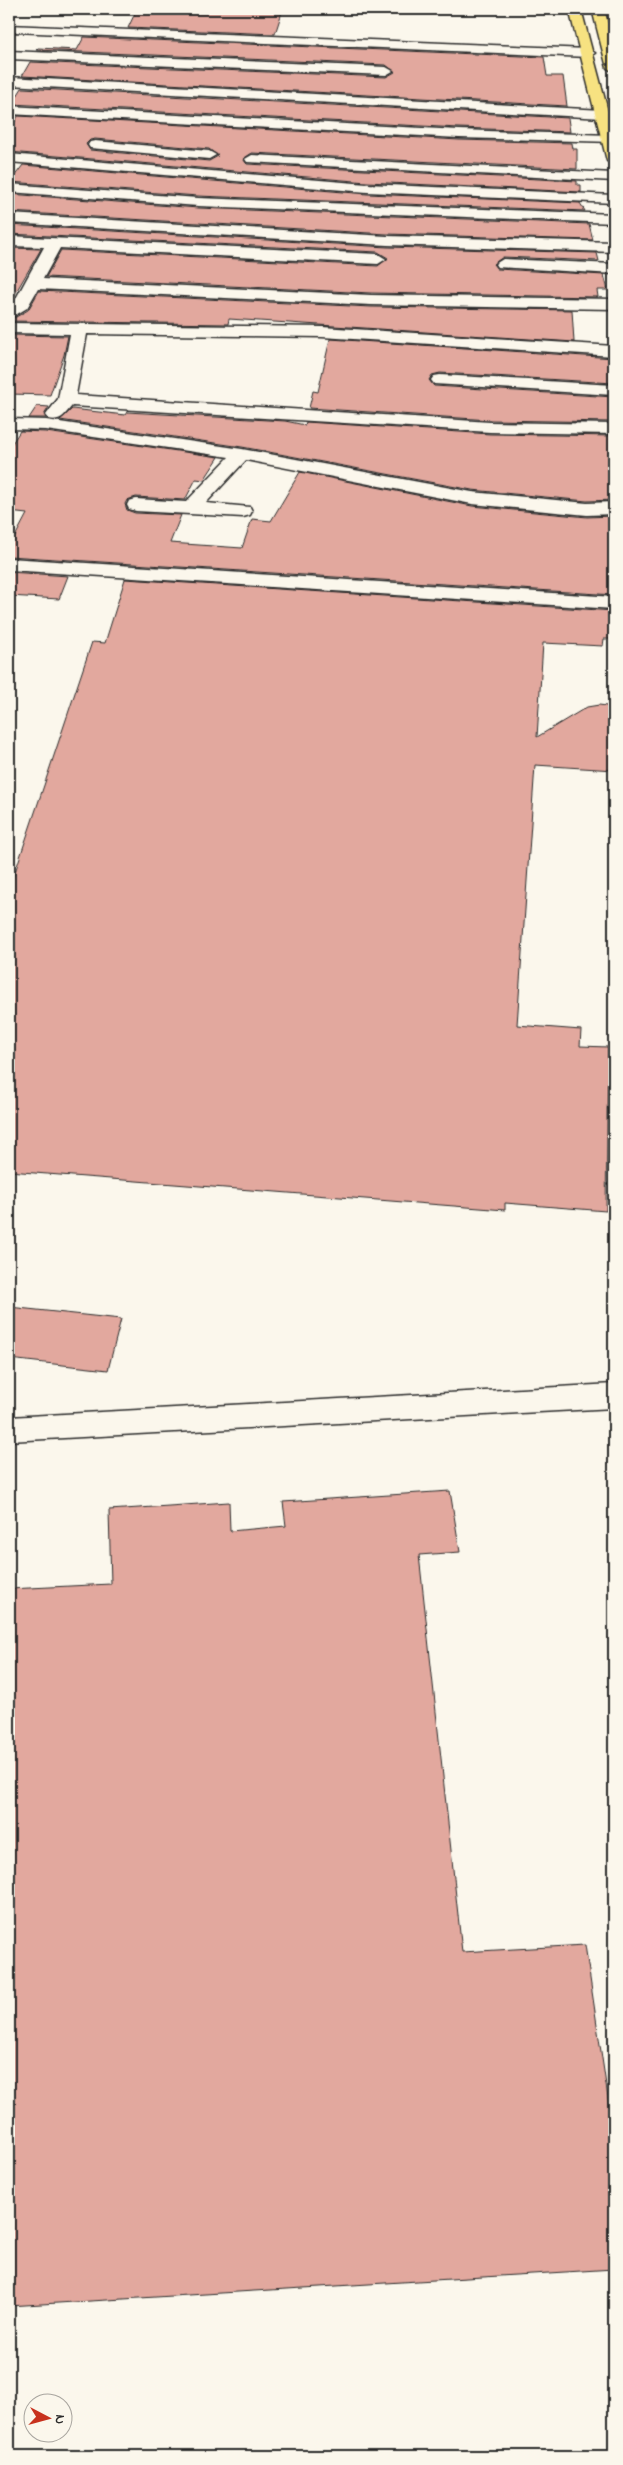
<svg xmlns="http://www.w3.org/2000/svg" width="623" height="2465" viewBox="0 0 623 2465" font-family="'Indie Flower',sans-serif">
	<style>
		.building { fill: #e2a89e; stroke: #2b2b2b; fill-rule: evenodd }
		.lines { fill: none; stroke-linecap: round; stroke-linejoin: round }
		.minor-casing { stroke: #2b2b2b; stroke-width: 3 }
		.major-casing { stroke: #2b2b2b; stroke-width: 3 }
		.minor { fill: #fbf7ec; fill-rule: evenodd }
		.major { fill: #f7e281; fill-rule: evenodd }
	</style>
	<rect width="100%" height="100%" fill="#fbf7ec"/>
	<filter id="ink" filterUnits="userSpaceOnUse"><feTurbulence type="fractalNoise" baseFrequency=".02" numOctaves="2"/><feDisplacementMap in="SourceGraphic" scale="10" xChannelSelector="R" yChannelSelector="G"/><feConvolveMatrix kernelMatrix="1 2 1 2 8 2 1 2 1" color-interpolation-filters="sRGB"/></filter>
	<g filter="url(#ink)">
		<path class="building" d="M137 9H283L275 34 128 28Z
			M84 37 544 57 547 76H563L567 106 22 76 30 62 386 77 395 72 386 65 36 50 38 48 77 50Z
			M22 88 568 118 570 132 459 128 12 104Z
			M18 116 459 140 572 143 573 149H577V169L252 153 243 159 247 164 577 181V185H581V192L367 182 9 152V133ZM95 139 209 149 218 156 209 161 90 150 86 144 90 140Z
			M23 165 367 194 580 203 585 211 198 196 10 182Z
			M9 194 198 208 589 224 593 240 387 234 9 212Z
			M9 225 387 247 597 253 599 261 503 257 493 264 497 269 604 275 608 290H597L598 297 371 293 46 277 61 250 378 266 388 258 378 252 9 234Z
			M9 248 41 249 9 304Z
			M39 291 371 307 572 310 574 342 229 319 228 324 9 321 28 310Z
			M9 335 68 336 64 355 50 395 9 394Z
			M330 339 614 358V383L440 373 432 375 429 380 434 386 614 397V422L490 420 309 408 313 391 318 392Z
			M37 406 49 407 44 415 46 418H29Z
			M72 409 125 415 127 412 285 421 305 425 306 422 490 434 614 436V500L587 501 472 490 242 447 60 420Z
			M20 431 46 432 219 457 204 480 196 479 185 500 136 497 127 500 125 504 127 510 135 513 181 515 170 543 242 548 252 519 271 521 300 472 472 506 587 517 614 516V595L9 556V548L27 514 9 512V448Z
			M9 572 68 576 59 599 9 596Z
			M125 579 614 611V639H604L603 646 543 643 537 737 587 707 599 705 614 707V770L535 765 517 1025 581 1030 580 1046 608 1047 606 1211 505 1203V1210L9 1171V890L92 642 105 643Z
			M9 1307 121 1319 108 1370 9 1359Z
			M450 1491 460 1552 419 1555 462 1952 585 1945 614 2138V2269L9 2306V1589L111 1584 109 1510 229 1502 230 1531 286 1526 283 1502Z"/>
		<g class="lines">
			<defs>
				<path id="minor" d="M9 25 588 49 595 53 588 57 15 32 9 36Z
					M9 51 386 67 393 71 386 75 9 59Z
					M9 77 603 110 610 114 603 118 9 85Z
					M9 106 459 130 610 135 614 136V142L459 138 9 114Z
					M95 141 209 151 216 155 209 159 90 148 88 145 90 142Z
					M9 154 367 184 614 195V203L367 192 9 162Z
					M252 155 614 173V181L247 162 245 159Z
					M9 184 198 198 614 214V223L198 206 9 192Z
					M9 214 387 236 614 242V252L387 245 9 223Z
					M9 236 378 254 386 259 378 264 60 248 43 279 371 295 614 299V309L371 305 38 289 27 308 9 319V306L14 302 44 247 9 246Z
					M503 259 614 264V274L497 267 495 264Z
					M9 323 322 327 614 346V356L322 337 87 334 76 395 490 422 614 424V434L490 432 72 406C65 414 61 422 49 419L46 415 58 399 70 334 9 333Z
					M440 375 614 385V395L434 384 431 380 434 376Z
					M9 419 46 420 242 449 472 492 587 503 614 502V514L587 515 472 504 246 460 206 503 250 507 252 511 250 515 243 517 136 511 129 509 127 505 129 501 136 499 186 502 229 457 46 430 9 429Z
					M9 558 614 597V609L9 570Z
					M614 1384V1408L9 1441V1417Z"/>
				<path id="major" d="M569 9H581L614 134V165L607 161Z
					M592 9H604L614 45V72L607 68Z"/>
			</defs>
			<use href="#minor" class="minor-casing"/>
			<use href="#major" class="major-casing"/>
			<use href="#minor" class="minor"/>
			<use href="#major" class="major"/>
		</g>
	</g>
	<rect width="623" height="2465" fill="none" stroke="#fbf7ec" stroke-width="30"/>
	<rect x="15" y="15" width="593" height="2435" fill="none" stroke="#2b2b2b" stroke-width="2" filter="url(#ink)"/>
	<g transform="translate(48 2418) rotate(96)"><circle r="24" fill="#fbf7ec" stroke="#a8a59f"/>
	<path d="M0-4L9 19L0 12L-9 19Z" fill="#c8321e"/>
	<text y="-8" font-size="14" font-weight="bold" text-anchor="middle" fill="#2b2b2b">N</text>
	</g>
</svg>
